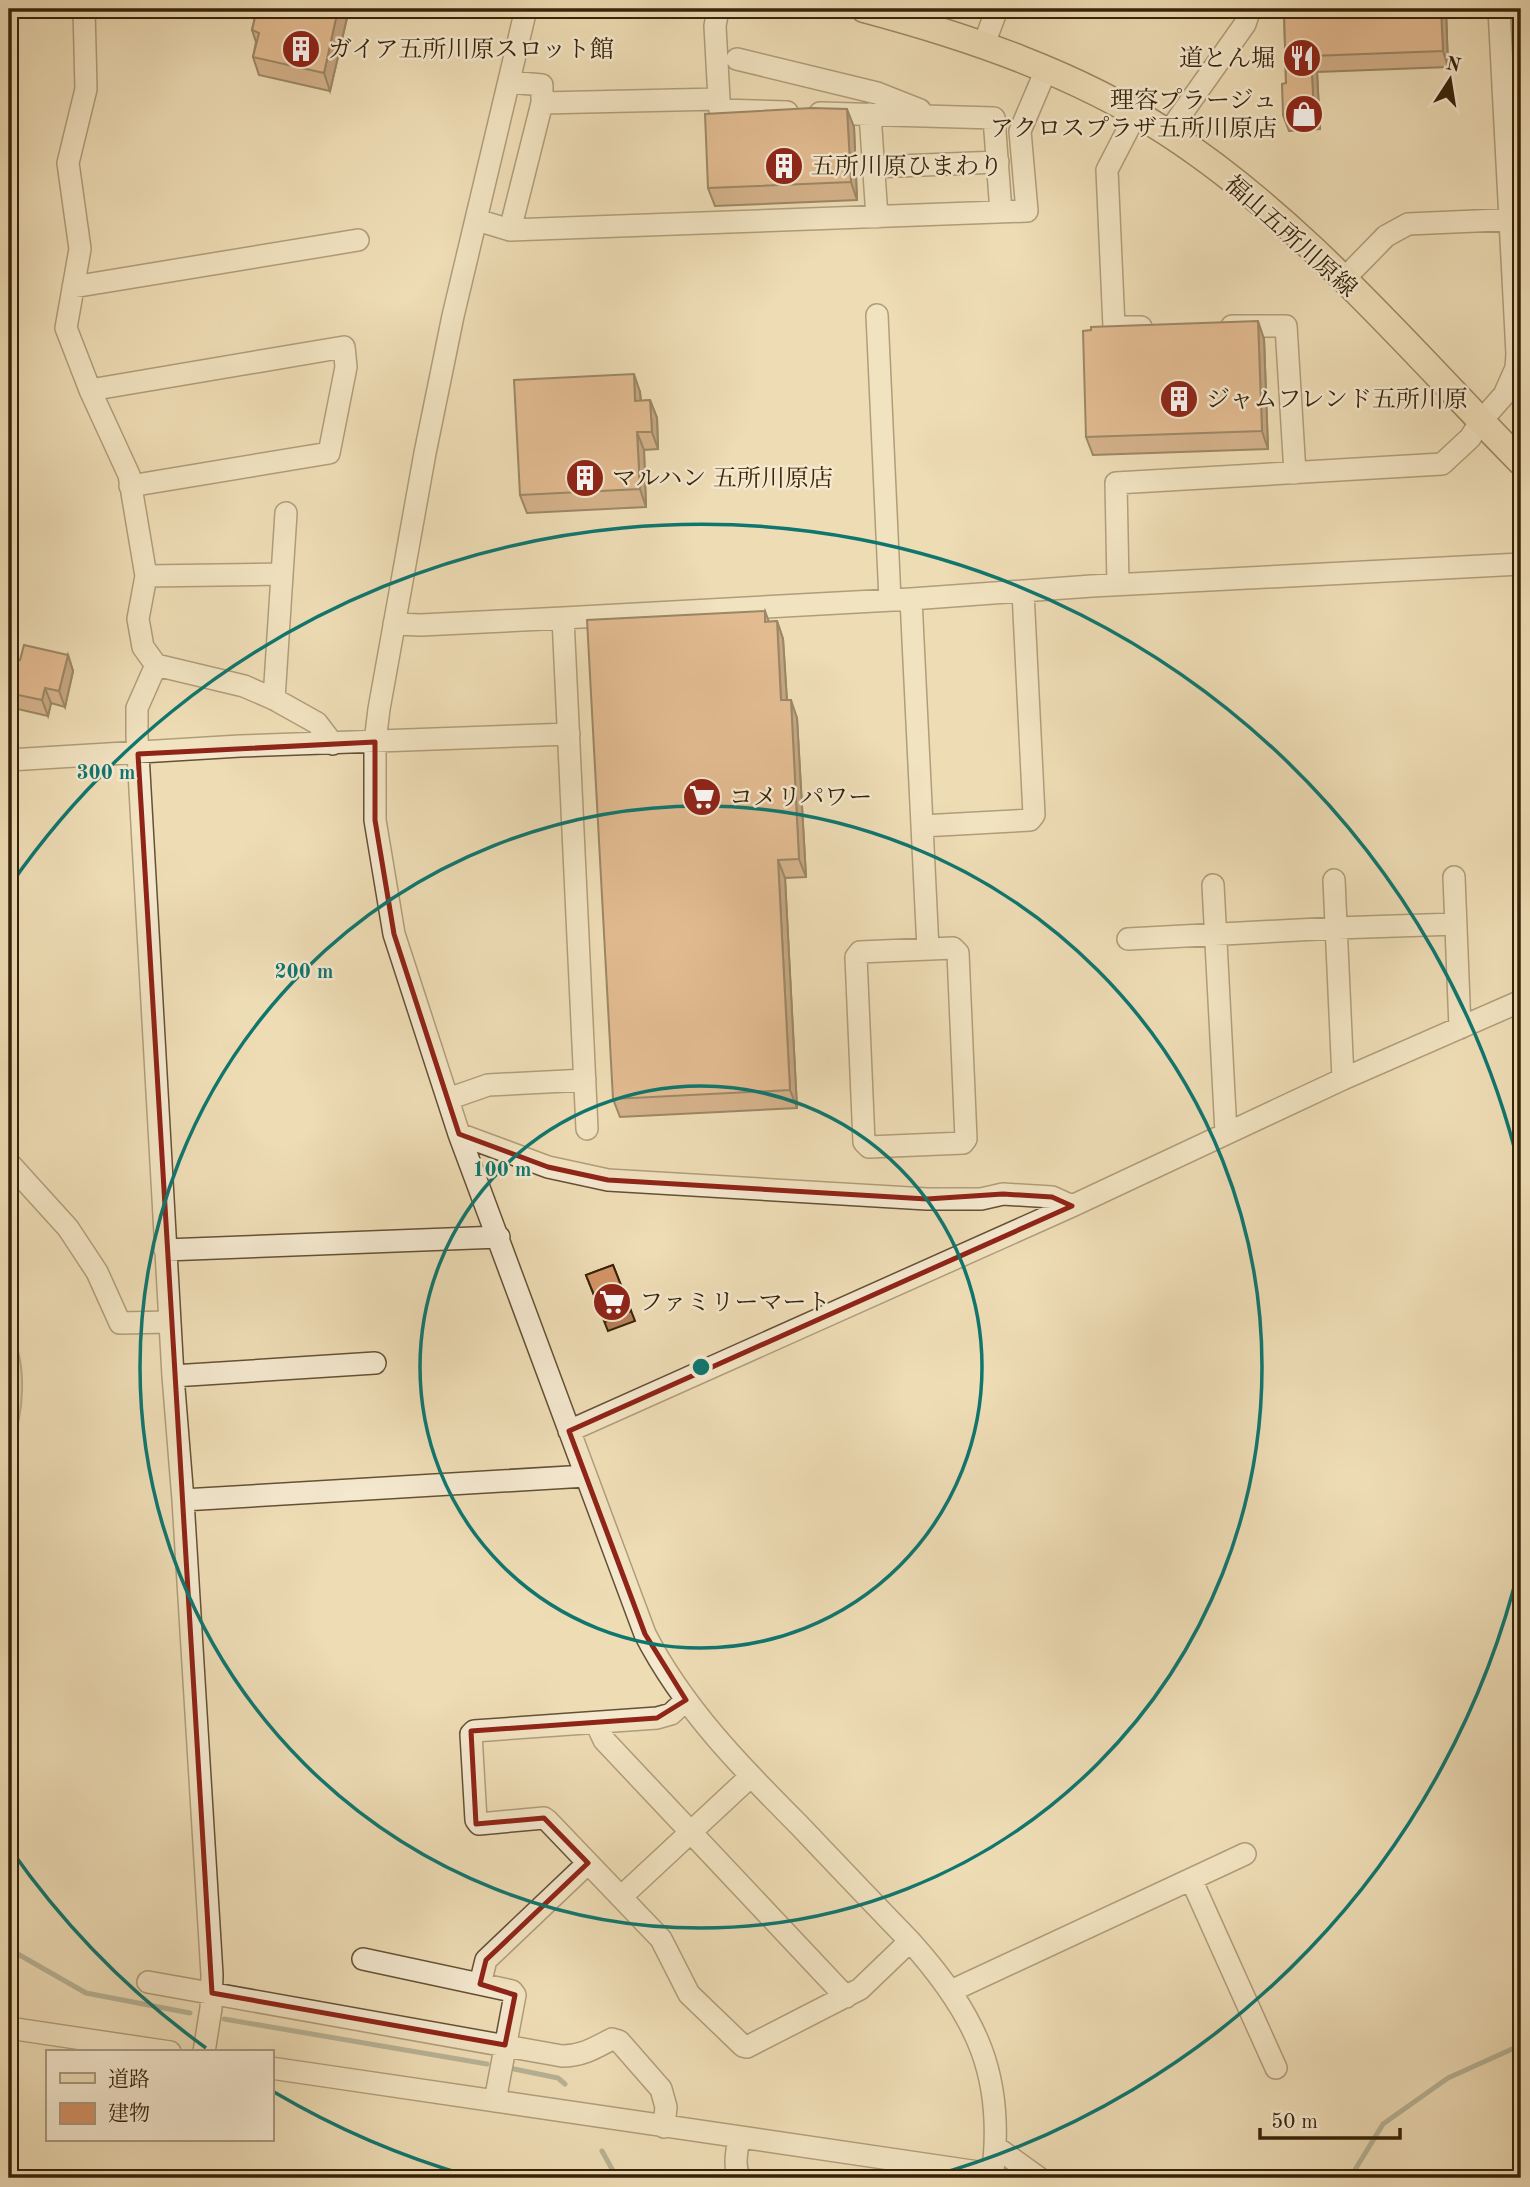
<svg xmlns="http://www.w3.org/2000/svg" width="1530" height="2187" viewBox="0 0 1530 2187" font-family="'Old Standard TT','Noto Serif JP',serif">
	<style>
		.green { fill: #b8c08d; stroke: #78724a; stroke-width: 2 }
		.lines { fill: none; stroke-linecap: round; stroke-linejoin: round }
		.stream { stroke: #737e70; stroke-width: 5 }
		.minor-casing { stroke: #655133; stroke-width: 24 }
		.major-casing { stroke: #372308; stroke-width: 29 }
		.minor { stroke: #f4e8cf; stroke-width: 21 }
		.major { stroke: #eedcb5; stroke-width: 26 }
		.wall { fill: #b67e59; stroke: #372308; stroke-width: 2 }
		.shaded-wall { fill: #946748; stroke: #372308; stroke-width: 2 }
		.building { fill: #d49367; stroke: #372308; stroke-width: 2 }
		.marked { fill: none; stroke: #8f2418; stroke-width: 5; stroke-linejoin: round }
		.ring { fill: none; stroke: #0f766e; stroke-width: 3.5 }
		.labels { text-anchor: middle; stroke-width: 5; stroke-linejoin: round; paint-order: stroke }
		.poi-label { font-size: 24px; fill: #372308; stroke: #f4e8cf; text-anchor: start }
		.street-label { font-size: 24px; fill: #372308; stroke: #f4e8cf }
		.centre { fill: #0f766e; stroke: #f4e8cf; stroke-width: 3.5 }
		.ring-label { font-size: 21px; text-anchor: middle; font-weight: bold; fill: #0f766e; stroke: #f4e8cf; stroke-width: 5; stroke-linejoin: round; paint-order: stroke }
	</style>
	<rect width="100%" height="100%" fill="#eedcb5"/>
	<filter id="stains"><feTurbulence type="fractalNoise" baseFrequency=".00286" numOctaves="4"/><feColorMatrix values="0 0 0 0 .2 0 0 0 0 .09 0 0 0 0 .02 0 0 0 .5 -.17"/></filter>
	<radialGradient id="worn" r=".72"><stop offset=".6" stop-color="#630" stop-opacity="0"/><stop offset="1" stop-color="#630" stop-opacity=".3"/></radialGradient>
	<path class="green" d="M9 1327C28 1364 25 1414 9 1451Z"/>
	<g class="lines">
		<path class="stream" d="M9 1949 86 1993 190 2013
			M224 2019 487 2064
			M514 2069 558 2078 565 2084
			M602 2151 617 2178
			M1350 2178 1383 2124 1448 2078 1521 2045"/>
		<defs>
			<path id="minor" d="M84 9 86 89 68 163 80 249 66 328 90 390 129 475 146 576 138 619 143 647 156 665 244 686 274 699 317 723 333 744
				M526 9 453 316 425 453 379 709 375 742V820L394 934 459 1134 645 1634C683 1708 741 1767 799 1825 836 1864 873 1903 910 1941 977 2016 1006 2077 992 2178
				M984 44 997 9
				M737 59 877 93 920 110
				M509 82 542 85V103L719 99 715 26 718 9
				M719 99 720 110 787 112
				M820 113 994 118 1001 212
				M870 114 877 217
				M1136 114 1107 170 1114 327H1141
				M1168 133 1245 24 1250 9
				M874 167 998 162
				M477 220 510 230 542 103
				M510 230 1027 211 1020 131 1046 70
				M1343 280 1386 236 1408 224 1521 219
				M73 287 358 240
				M877 315 890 600
				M1232 326H1286L1295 473
				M90 390 344 347 346 367 329 453 130 486
				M146 576 282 574
				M1118 584 1116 483 1442 464 1470 438 1481 421 1504 395 1516 368 1517 354 1499 9
				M911 599 928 949
				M563 618 587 1129
				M394 624 421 625 563 618 911 599 1092 586 1521 564
				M156 665 137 708V736L173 1376 183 1500 212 1975 211 2008 204 2052
				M274 699 286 513
				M9 760 240 746 569 734
				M922 826 1030 820 1034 815 1023 592
				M1454 877 1460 1028
				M1334 880 1343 1079
				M1213 885 1226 1133
				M1128 939 1336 928 1456 924
				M953 948 958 953 966 1139 963 1143 869 1147 864 1142 856 957 860 952Z
				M448 1099 488 1085 585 1080
				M459 1134 548 1167 608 1180 927 1199H981L1003 1194 1052 1197 1072 1206
				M9 1163 68 1228 97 1272 120 1323 170 1322
				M165 1250 499 1237
				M173 1376 375 1363
				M569 1431 1072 1206 1343 1079 1521 1001
				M183 1500 586 1476
				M686 1700 671 1714 657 1718 474 1731 471 1734 476 1820 479 1824 544 1818 548 1821 661 1939 689 1994 743 2046 747 2047 860 1989 910 1941
				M596 1723 604 1740 846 1997
				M1191 1879 1276 2068
				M621 1897 751 1776
				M363 1959 512 1991 515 1995 495 2101
				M148 1982 562 2056C582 2056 595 2048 612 2039L619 2041 661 2089 666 2107 664 2127
				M480 1984 486 1960 588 1863
				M951 1991 1245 1854
				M9 2028 170 2052
				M271 2068 992 2174
				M739 2138C737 2151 733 2166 740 2178
				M996 2147 1039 2178"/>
			<path id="major" d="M864 9C969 37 1075 73 1168 133 1303 221 1408 348 1521 462"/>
		</defs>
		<use href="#minor" class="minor-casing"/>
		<use href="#major" class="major-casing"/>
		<use href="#minor" class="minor"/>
		<use href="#major" class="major"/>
	</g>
	<path class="wall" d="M257 9H349L330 91 259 75 253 57 256 42 252 30Z
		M1284 9H1446L1448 67 1317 72 1320 129 1289 131 1283 115 1286 83Z
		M1521 9V73L1514 55Z
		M854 127 857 200 715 206 708 188Z
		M1264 339 1268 449 1093 455 1086 437Z
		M640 392 641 401 650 400 657 418 658 449 644 450 646 507 527 513 520 495Z
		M765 611 769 622 777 621 783 639 787 700 797 718 806 877 785 878 797 1108 620 1117 613 1099Z
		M68 655 73 671 65 707 51 703 48 716 9 707V658L20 660Z
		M613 1265 635 1321 608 1331 586 1275Z"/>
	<path class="shaded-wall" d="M338 9H349L330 91 324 73Z
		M1441 9H1446L1448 67 1443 51Z
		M1311 56 1317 72 1320 129 1314 113Z
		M847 109 854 127 857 200 851 182Z
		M1258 321 1264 339 1268 449 1262 431Z
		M634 374 640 392 642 419 635 401Z
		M650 400 657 418 658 449 652 432Z
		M637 432 644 450 646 507 640 489Z
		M777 621 783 639 788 718 781 700Z
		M68 655 73 671 65 707 59 691Z
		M45 688 51 703 48 716 42 700Z
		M791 700 797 718 806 877 799 859Z
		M778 860 785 878 797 1108 790 1090Z"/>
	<path class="building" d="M257 9H338L324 73 253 57 259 33 252 30Z
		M1284 9H1441L1443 51 1311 56 1314 113 1283 115 1282 84 1286 83Z
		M1512 9H1521V55H1514Z
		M812 108 847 109 851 182 708 188 705 114Z
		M1258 321 1262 431 1086 437 1083 331 1091 330V327Z
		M634 374 635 401 650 400 652 432H637L640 489 520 495 514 380Z
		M765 611V622L777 621 781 700H791L799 859 778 860 790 1090 613 1099 587 620Z
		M24 645 68 655 59 691 45 688 42 700 9 693V658L20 660Z
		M613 1265 631 1311 605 1322 586 1275Z"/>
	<path d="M0 0H1530V2187H0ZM375 742V820L394 934 459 1134 548 1167 608 1180 927 1199 1003 1194 1052 1197 1072 1206 569 1431 645 1634 686 1700 657 1718 471 1731 476 1824 544 1818 588 1863 486 1960 480 1984 515 1995 505 2045 212 1993 138 754Z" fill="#eedcb5" fill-opacity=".55" fill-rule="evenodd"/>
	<path class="marked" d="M375 742V820L394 934 459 1134 548 1167 608 1180 927 1199 1003 1194 1052 1197 1072 1206 569 1431 645 1634 686 1700 657 1718 471 1731 476 1824 544 1818 588 1863 486 1960 480 1984 515 1995 505 2045 212 1993 138 754Z"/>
	<g class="ring">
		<circle cx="701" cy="1367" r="281"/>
		<circle cx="701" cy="1367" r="561"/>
		<path d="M1520 1564A842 842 0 0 1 933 2176M469 2176A842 842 0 0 1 274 2092M206 2048A842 842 0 0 1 11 1850M11 884A842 842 0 0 1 1520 1170"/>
	</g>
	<defs>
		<symbol id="building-disc" viewBox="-11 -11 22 22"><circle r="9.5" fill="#8f2418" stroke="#f4e8cf"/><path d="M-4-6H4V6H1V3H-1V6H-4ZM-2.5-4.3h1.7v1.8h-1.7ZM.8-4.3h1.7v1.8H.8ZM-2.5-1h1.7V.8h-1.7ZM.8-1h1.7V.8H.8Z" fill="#fff"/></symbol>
		<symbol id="restaurant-disc" viewBox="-11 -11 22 22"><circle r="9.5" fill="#8f2418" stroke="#f4e8cf"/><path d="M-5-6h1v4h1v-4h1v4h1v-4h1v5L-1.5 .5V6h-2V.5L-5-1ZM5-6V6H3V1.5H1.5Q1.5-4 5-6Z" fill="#fff"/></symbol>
		<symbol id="shop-disc" viewBox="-11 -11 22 22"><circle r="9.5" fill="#8f2418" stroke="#f4e8cf"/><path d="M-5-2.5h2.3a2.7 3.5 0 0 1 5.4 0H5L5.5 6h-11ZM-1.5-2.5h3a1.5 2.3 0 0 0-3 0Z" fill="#fff"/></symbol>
		<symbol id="supermarket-disc" viewBox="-11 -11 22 22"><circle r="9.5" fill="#8f2418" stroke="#f4e8cf"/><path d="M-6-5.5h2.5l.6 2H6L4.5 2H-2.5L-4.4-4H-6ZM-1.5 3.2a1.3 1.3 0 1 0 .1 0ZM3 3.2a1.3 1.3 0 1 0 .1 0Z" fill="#fff"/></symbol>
	</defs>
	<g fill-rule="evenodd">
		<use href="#building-disc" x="279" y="27" width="44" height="44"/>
		<use href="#restaurant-disc" x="1280" y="36" width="44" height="44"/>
		<use href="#shop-disc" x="1282" y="92" width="44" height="44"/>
		<use href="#building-disc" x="762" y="144" width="44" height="44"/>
		<use href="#building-disc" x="1157" y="377" width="44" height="44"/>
		<use href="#building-disc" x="563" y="456" width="44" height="44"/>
		<use href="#supermarket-disc" x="680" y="775" width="44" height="44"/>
		<use href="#supermarket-disc" x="590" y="1280" width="44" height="44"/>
	</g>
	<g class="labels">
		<g class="poi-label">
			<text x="328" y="57">ガイア五所川原スロット館</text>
			<text x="1275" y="66" text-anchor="end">道とん堀</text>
			<text x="1277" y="108" text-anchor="end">理容プラージュ<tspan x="1277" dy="28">アクロスプラザ五所川原店</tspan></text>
			<text x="811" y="174">五所川原ひまわり</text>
			<text x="1206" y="407">ジャムフレンド五所川原</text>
			<text x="612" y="486">マルハン 五所川原店</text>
			<text x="729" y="805">コメリパワー</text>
			<text x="639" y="1310">ファミリーマート</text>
		</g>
		<g class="street-label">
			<text transform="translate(1291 236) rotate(42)" y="8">福山五所川原線</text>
		</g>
	</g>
	<circle cx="701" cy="1367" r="10" class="centre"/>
	<g class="ring-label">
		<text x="106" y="779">300 m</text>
		<text x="304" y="978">200 m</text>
		<text x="502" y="1176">100 m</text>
	</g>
	<rect width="1530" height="2187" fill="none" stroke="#eedcb5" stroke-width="35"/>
	<rect x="10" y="10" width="1509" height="2166" fill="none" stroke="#372308" stroke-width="3.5"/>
	<rect x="18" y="18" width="1495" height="2152" fill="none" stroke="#372308" stroke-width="2"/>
	<rect x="46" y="2050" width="228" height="91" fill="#f4e8cf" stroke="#a8997f" stroke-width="2"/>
	<rect x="60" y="2073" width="35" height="10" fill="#eedcb5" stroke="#a8997f" stroke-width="2"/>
	<text x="108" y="2086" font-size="21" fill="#372308">道路</text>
	<rect x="60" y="2103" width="35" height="21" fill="#d49367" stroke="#a8997f" stroke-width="2"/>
	<text x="108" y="2120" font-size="21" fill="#372308">建物</text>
	<g transform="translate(1450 80) rotate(12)" stroke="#f4e8cf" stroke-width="5" paint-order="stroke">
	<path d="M0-5L12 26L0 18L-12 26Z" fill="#372308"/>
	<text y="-10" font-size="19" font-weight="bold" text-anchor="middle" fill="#372308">N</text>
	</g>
	<path d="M1260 2128v10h140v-10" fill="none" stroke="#372308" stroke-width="3.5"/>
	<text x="1271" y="2128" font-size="21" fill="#372308" stroke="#f4e8cf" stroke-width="5" paint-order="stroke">50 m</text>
	<rect width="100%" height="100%" filter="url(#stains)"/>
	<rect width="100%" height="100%" fill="url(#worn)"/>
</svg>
